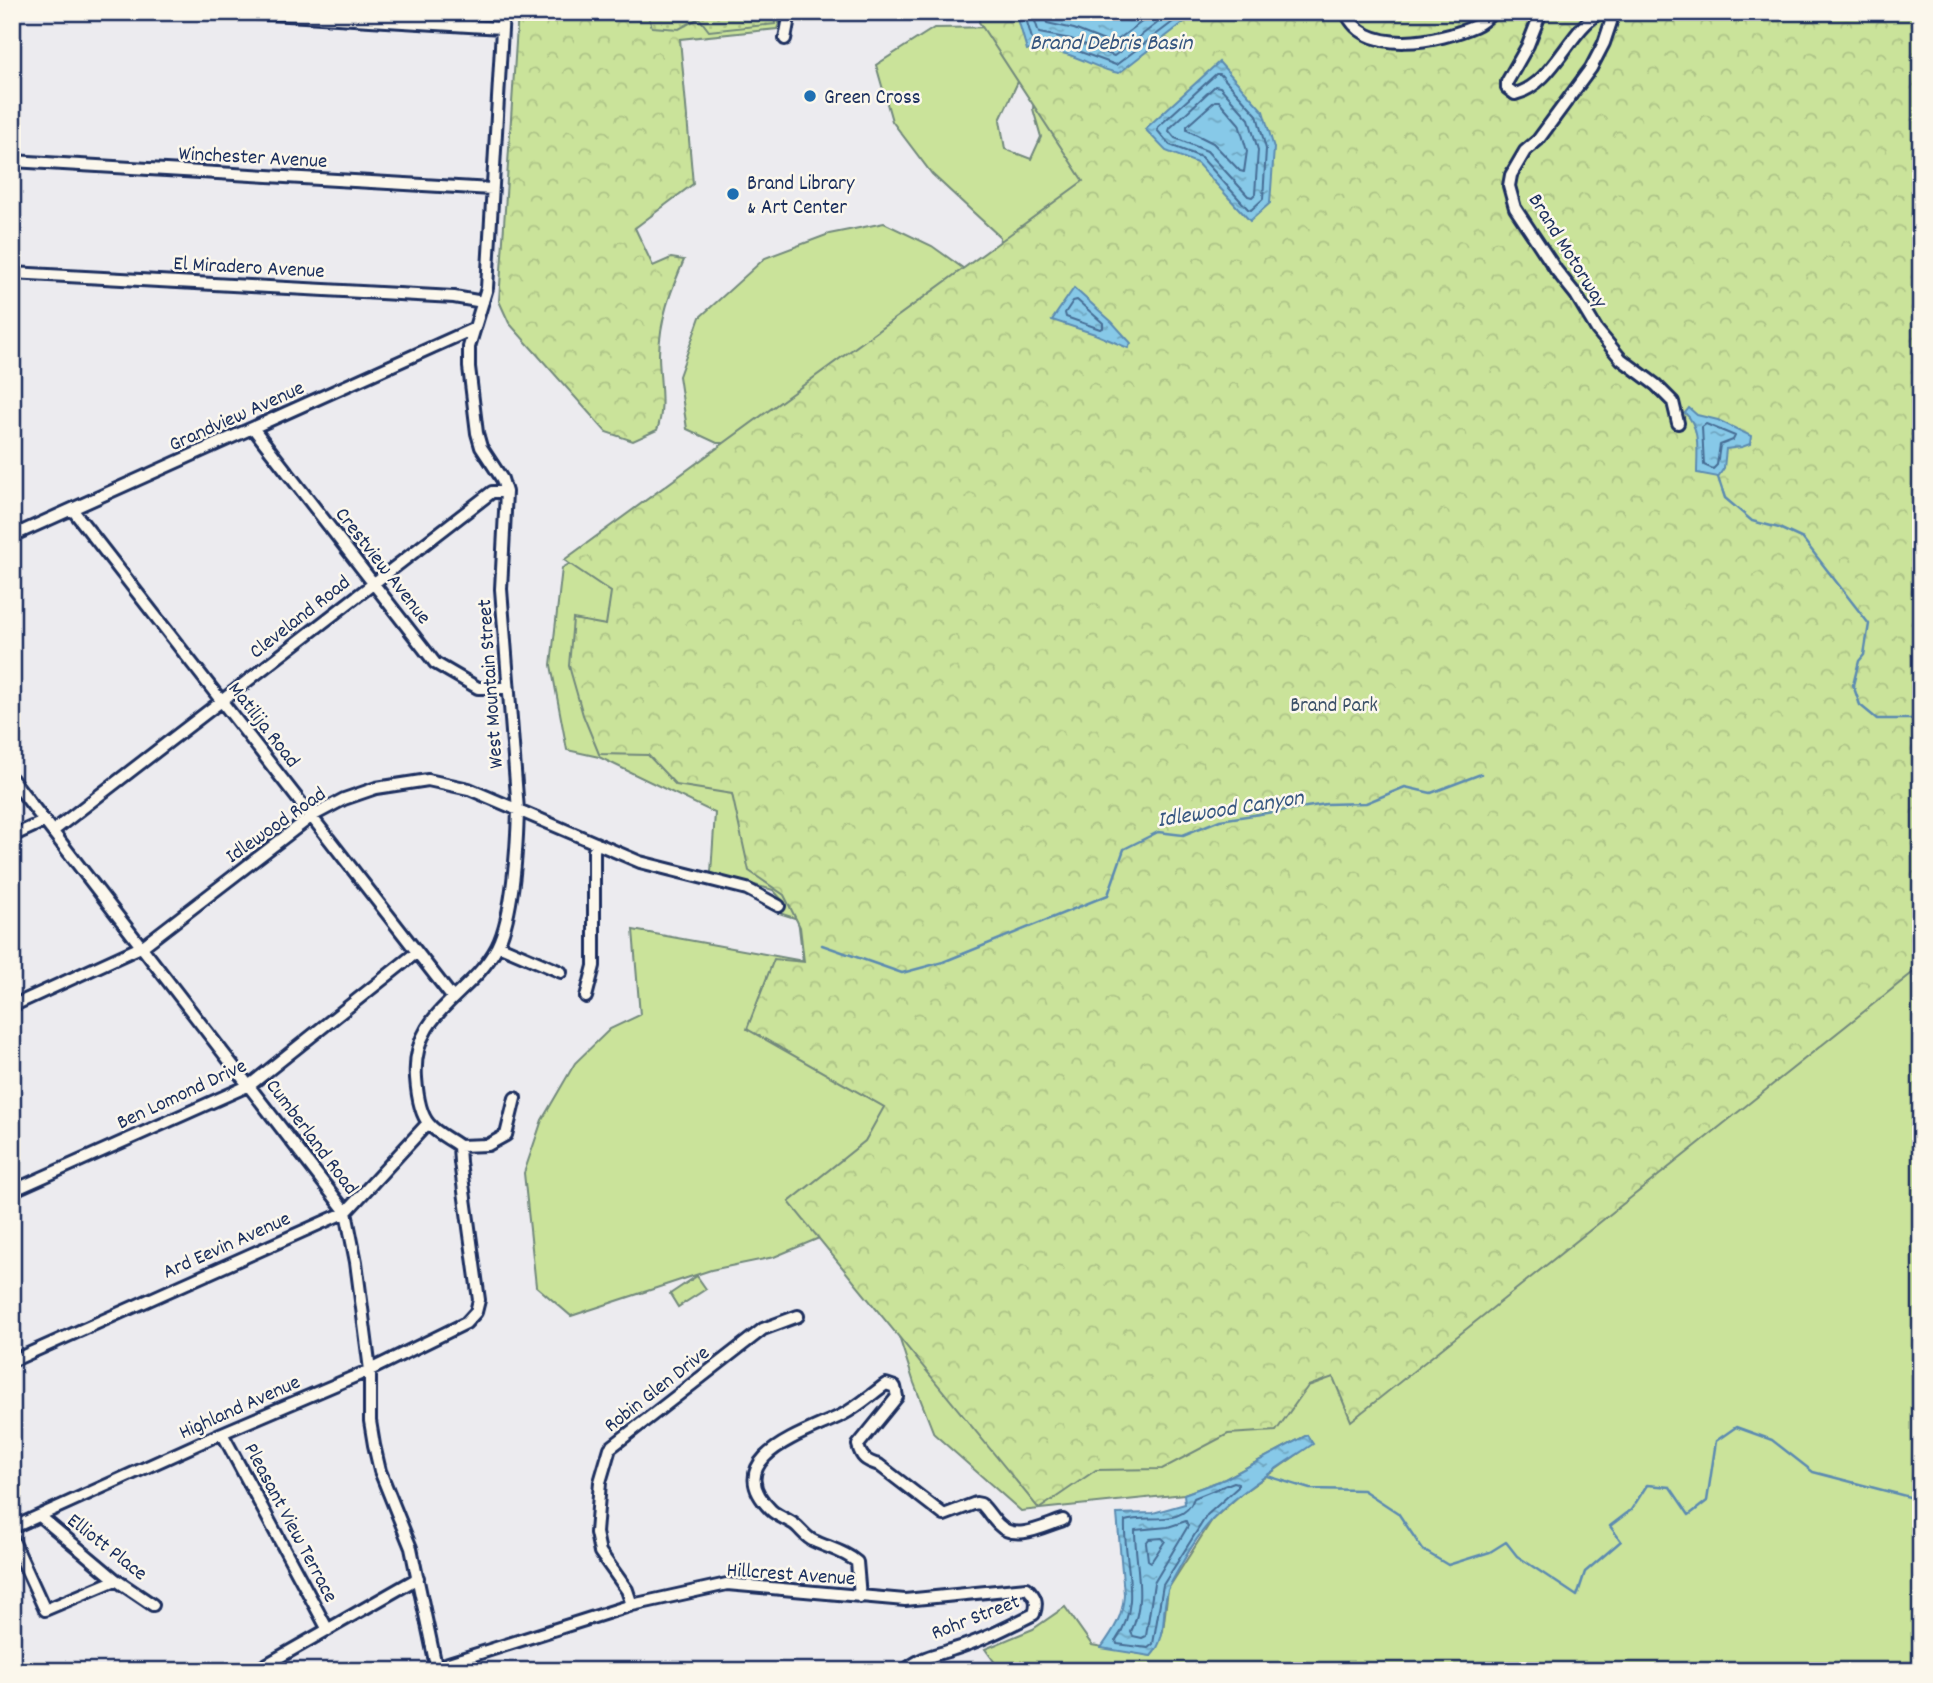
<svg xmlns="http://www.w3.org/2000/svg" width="1933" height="1683" viewBox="0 0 1933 1683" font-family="Dekko,sans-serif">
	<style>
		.grass { fill: #cae39a; stroke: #72897c; stroke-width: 2 }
		.park { fill: url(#park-crowns); stroke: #72897c; stroke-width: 2 }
		.garden { fill: url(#garden-dots); stroke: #72897c; stroke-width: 2 }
		.water { fill: url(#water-ripples); stroke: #5c8bb1; stroke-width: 2 }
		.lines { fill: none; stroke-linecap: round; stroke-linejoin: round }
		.shore { stroke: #466d95; stroke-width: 2 }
		.stream { stroke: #5c8bb1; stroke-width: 2.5 }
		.street-casing { stroke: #1b2f5e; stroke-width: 16 }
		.street { stroke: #fbf7ec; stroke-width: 10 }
		.poi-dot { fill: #1f6fb2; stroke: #fbf7ec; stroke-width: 2.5 }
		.labels { text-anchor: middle; stroke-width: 5; stroke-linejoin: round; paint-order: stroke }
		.poi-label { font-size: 21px; fill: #1b2f5e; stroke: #fbf7ec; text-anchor: start }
		.street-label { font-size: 21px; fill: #1b2f5e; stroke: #fbf7ec }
		.park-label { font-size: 21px; fill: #3e536a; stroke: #fbf7ec }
		.water-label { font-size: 23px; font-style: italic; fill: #365680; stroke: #fbf7ec }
	</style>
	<defs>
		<pattern id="park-crowns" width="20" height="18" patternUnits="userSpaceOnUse" patternTransform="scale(1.75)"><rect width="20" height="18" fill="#cae39a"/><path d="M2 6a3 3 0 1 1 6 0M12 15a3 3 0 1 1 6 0" fill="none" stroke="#adc387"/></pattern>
		<pattern id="garden-dots" width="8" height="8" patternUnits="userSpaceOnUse" patternTransform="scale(1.75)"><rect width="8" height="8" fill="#cae39a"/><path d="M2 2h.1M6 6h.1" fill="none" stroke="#adc387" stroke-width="1.8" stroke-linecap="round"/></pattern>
		<pattern id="water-ripples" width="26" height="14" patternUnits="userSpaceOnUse" patternTransform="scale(1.75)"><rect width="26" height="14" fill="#87c9e8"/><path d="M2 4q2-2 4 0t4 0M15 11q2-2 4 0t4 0" fill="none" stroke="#6ea4bf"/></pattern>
	</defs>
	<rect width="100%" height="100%" fill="#ecebef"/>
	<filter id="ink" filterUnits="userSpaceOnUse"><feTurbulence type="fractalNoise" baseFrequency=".0143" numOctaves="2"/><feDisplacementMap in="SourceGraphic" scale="14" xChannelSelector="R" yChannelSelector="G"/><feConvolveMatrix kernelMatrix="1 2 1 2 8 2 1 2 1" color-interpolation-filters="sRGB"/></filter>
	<g filter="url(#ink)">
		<path class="grass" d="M1921 12V1671H1001L985 1649 1033 1629 1065 1607 1092 1645 1151 1656 1163 1631 1168 1589 1212 1520 1241 1494 1312 1444 1307 1435 1225 1479 1184 1494 1021 1511 934 1434 914 1383 890 1309 824 1236 774 1257 711 1270 571 1316 536 1286 524 1173 542 1120 575 1063 610 1029 640 1015 633 930 803 961 798 919 779 913 783 901 773 890 711 873 715 813 599 757 567 750 551 665 562 568 627 531 744 443H717L687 429 679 376 700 317 765 258 829 234 884 223 932 246 981 281 998 270 1000 237 932 174 892 121 876 65 934 28 1003 27 1023 71 1000 120 1005 149 1031 159 1041 137 1033 109 1036 77Z
			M697 1276 706 1289 678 1307 670 1294Z"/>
		<path class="park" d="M518 12H783L777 29 680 39 693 184 635 228 653 266 671 258 684 260C670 293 660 318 659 354 659 379 666 407 657 430L633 441 606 432 509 323 499 301Z
			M980 12H1921V966L1351 1421 1333 1377 1308 1386 1276 1431 1228 1434 1162 1469 1096 1470 1039 1509 789 1202 865 1141 884 1107 747 1029 774 959 804 962 800 927 784 895 749 871 732 794 676 785 648 755 599 754 583 715 569 666 573 619 606 625 611 592 564 560 1083 181 979 22Z"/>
		<path class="garden" d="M647 12H774L775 24 709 31 699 18 679 29 652 27Z"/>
		<path class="water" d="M1016 12H1197L1119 73C1100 70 1084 59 1066 54 1053 50 1040 50 1027 50Z
			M1219 62 1263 111 1274 148 1270 203 1250 221 1197 163 1166 151 1145 129Z
			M1074 288 1112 322 1131 343 1128 348 1095 334 1052 320Z
			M1689 408 1697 415 1718 420 1751 436 1750 444 1742 447 1726 449 1724 468 1718 477 1697 473C1697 453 1701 427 1685 413Z
			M1307 1435 1313 1444C1279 1467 1243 1489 1214 1518 1196 1536 1182 1563 1170 1585 1159 1608 1170 1636 1151 1656L1101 1648C1114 1630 1123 1616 1124 1594L1117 1514 1153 1513 1185 1504 1184 1494 1225 1479Z"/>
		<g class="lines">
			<path class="shore" d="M1024 12 1033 42 1067 47 1116 65 1186 12
				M1032 12 1039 33 1071 39 1114 56 1172 12
				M1043 12 1047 23 1074 29 1112 44 1155 12
				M1216 74H1220L1257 115 1266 149 1263 199 1251 210 1248 209 1201 157 1170 145 1157 130 1158 127Z
				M1215 86 1220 87 1249 119 1258 150 1255 194 1252 197 1248 196 1207 151 1175 138 1169 131 1170 128Z
				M1215 101H1219L1239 124 1247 151 1244 172 1240 171 1213 143 1187 130V126Z
				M1077 300 1103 323V328L1100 329 1066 317 1065 313 1073 301Z
				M1706 424 1735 436 1733 440 1720 445 1717 465 1713 469 1704 465 1702 427Z
				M1234 1482 1238 1483V1487L1207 1515 1163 1585 1153 1644 1148 1648 1117 1644 1116 1640C1143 1603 1123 1562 1125 1521 1148 1514 1184 1528 1194 1498Z
				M1186 1521 1188 1526 1154 1583 1146 1636 1142 1638 1133 1636 1131 1632C1147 1599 1135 1565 1135 1530L1168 1527Z
				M1149 1539 1162 1538 1165 1541 1151 1562 1148 1560 1146 1543Z"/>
			<path class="stream" d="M801 21 893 12
				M1718 477 1725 498 1752 521 1779 528 1803 539 1869 624 1864 655 1859 661 1853 685 1860 705 1877 719H1921
				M822 945 902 973 943 962 1108 895 1124 849 1158 832 1183 835 1220 820 1326 804 1366 803 1405 787 1431 793 1481 774
				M1267 1476 1310 1489 1363 1490 1398 1513 1423 1550 1448 1565 1490 1552 1506 1542 1517 1556 1577 1596 1585 1572 1621 1541 1610 1526 1631 1510 1647 1485 1670 1487 1689 1515 1707 1501 1716 1441 1736 1427 1772 1440 1813 1472 1921 1500"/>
			<defs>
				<path id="street" d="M238 12 502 28
					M1346 12C1365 58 1441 41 1475 26 1482 23 1488 17 1493 12
					M1541 12 1528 45 1507 82V88L1515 94C1553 84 1568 32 1600 12
					M1606 12 1611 22 1604 43 1591 68 1538 140 1525 151 1511 175 1509 186 1515 208 1556 270 1576 295 1597 330 1621 359 1656 385 1673 402 1678 423
					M785 39 790 12
					M12 161 492 189
					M12 273 454 297 483 302
					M253 428 435 663 478 688H508
					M72 509 452 997
					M12 536 475 328
					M12 779 346 1212 356 1262 370 1370V1421L374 1445 380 1471 411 1548 437 1671
					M53 831 492 492H506
					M12 836 45 821
					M498 945 561 972
					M586 997 594 966V851L596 843
					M12 1006 143 946 312 816 344 799 376 788 428 780 469 789 640 862 747 889 779 906
					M459 1146 488 1145 506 1135 515 1098
					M12 1191 250 1085 417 952
					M12 1361 346 1212 428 1123
					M222 1433 328 1630
					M41 1517 116 1580 153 1605
					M12 1528 222 1433 370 1370 466 1323 476 1312 479 1300 460 1162 459 1146C450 1139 436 1133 429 1124 420 1114 417 1092 416 1078 411 1011 470 998 497 947 513 916 517 846 518 810L501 589 506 492 502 479 481 447 477 433 469 367V347L487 288 503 12
					M12 1538 45 1610 116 1580
					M860 1597 857 1562C844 1551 829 1548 814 1541 806 1538 801 1529 794 1524 787 1519 777 1516 771 1510 718 1457 807 1433 842 1415 858 1407 872 1394 886 1384L895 1387 897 1397 858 1445C861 1458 866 1461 879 1465L944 1515 976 1503 981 1504C988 1510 992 1519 999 1525 1015 1542 1044 1526 1063 1520
					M632 1605 627 1590 600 1552 596 1533 600 1482 610 1448 763 1329 798 1316
					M436 1667 632 1605 727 1584 905 1600 1027 1588C1036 1597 1038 1602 1034 1614 1008 1627 981 1641 954 1649 933 1656 922 1656 904 1671
					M255 1671 418 1578"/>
			</defs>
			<use href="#street" class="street-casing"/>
			<use href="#street" class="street"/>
		</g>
	</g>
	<g class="poi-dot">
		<circle cx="810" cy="96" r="7"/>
		<circle cx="733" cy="194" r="7"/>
	</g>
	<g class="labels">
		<g class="poi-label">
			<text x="824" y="103">Green Cross</text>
			<text x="747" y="189">Brand Library<tspan x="747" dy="24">&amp; Art Center</tspan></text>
		</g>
		<g class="street-label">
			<text transform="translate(253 156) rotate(3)" y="7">Winchester Avenue</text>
			<text transform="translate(1569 250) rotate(58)" y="7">Brand Motorway</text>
			<text transform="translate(249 266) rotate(3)" y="7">El Miradero Avenue</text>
			<text transform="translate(236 415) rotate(-24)" y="7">Grandview Avenue</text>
			<text transform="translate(384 565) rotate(52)" y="7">Crestview Avenue</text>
			<text transform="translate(299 616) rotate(-38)" y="7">Cleveland Road</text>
			<text transform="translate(489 684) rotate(-94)" y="7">West Mountain Street</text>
			<text transform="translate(265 724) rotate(52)" y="7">Matilija Road</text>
			<text transform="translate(275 824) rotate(-35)" y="7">Idlewood Road</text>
			<text transform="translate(181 1093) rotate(-25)" y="7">Ben Lomond Drive</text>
			<text transform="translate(313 1136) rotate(53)" y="7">Cumberland Road</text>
			<text transform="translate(226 1244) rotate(-24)" y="7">Ard Eevin Avenue</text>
			<text transform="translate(656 1388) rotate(-38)" y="7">Robin Glen Drive</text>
			<text transform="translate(239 1406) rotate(-24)" y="7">Highland Avenue</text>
			<text transform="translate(292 1522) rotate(62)" y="7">Pleasant View Terrace</text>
			<text transform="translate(108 1546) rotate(38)" y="7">Elliott Place</text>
			<text transform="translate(791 1573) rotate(4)" y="7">Hillcrest Avenue</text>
			<text transform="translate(975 1616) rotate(-21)" y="7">Rohr Street</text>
		</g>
		<g class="park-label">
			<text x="1334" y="711">Brand Park</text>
		</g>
		<g class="water-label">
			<text x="1111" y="49">Brand Debris Basin</text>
			<text transform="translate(1230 807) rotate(-9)" y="8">Idlewood Canyon</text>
		</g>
	</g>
	<rect width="1933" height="1683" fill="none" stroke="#fbf7ec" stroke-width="42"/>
	<rect x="21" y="21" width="1891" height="1641" fill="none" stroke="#1b2f5e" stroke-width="2.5" filter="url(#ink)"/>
</svg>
